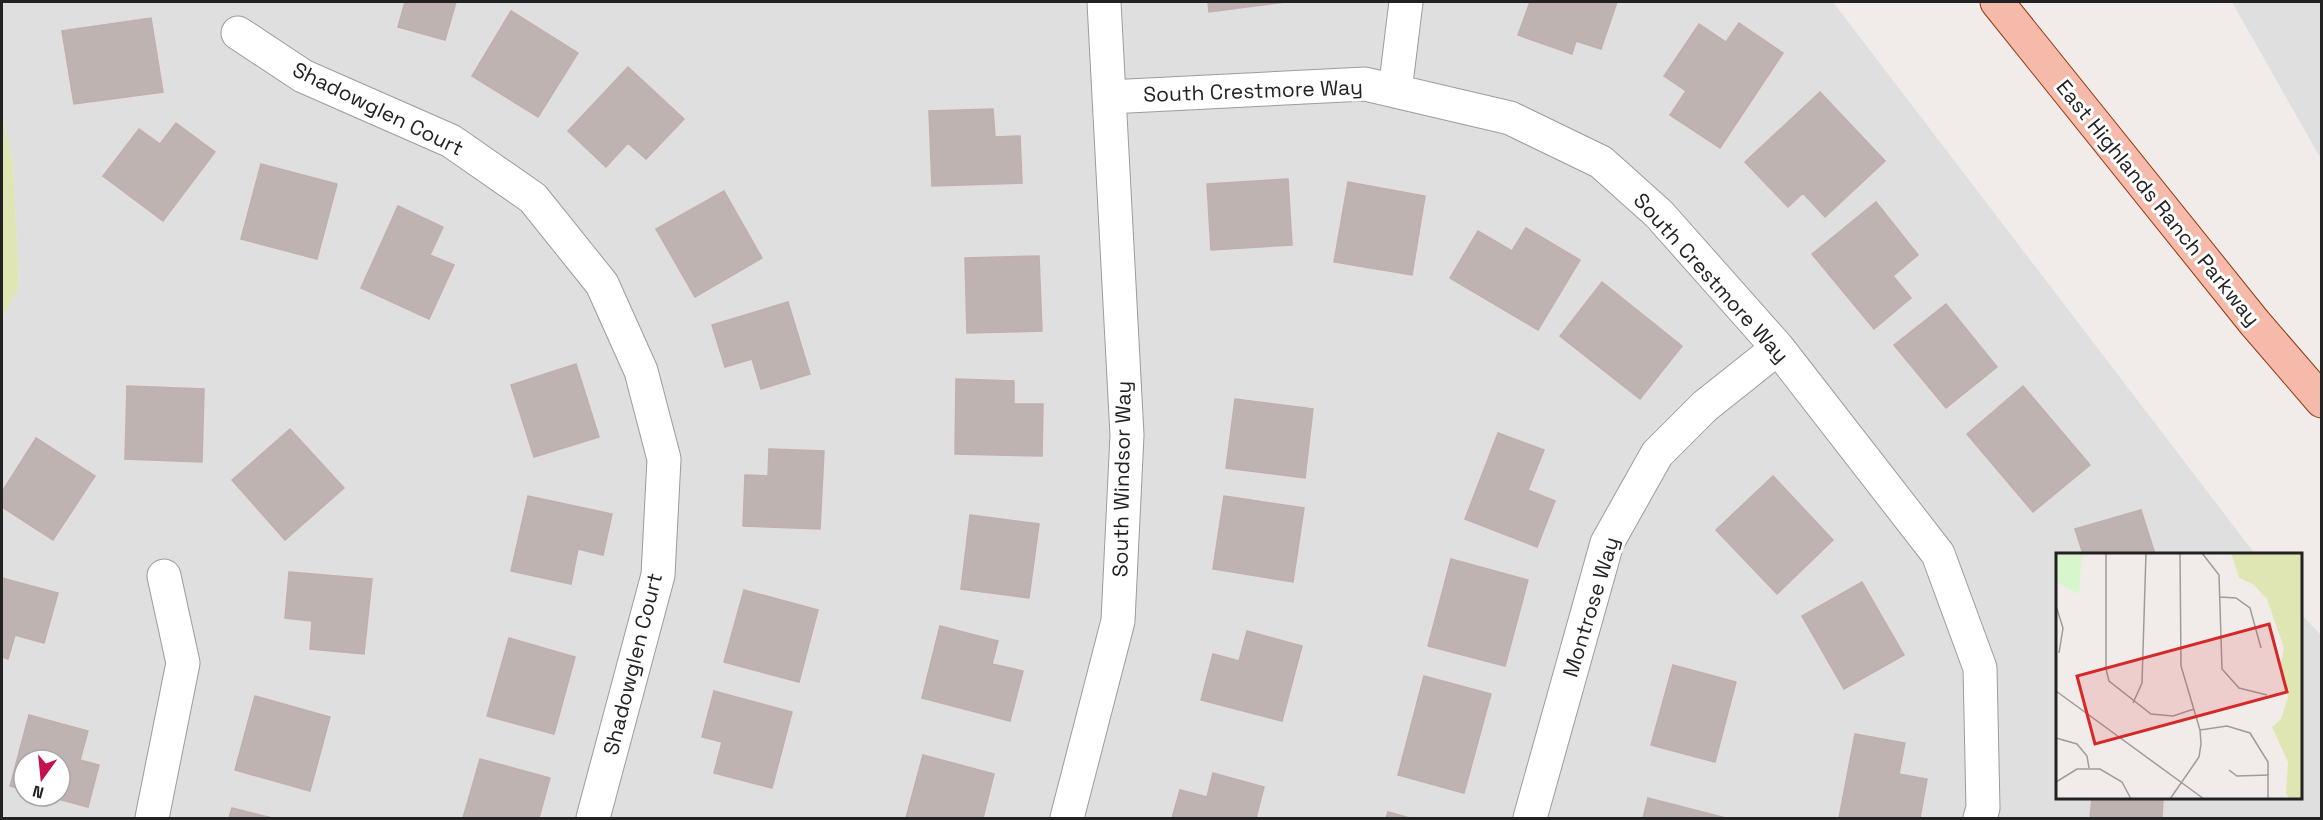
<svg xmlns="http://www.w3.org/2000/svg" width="2323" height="820" viewBox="0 0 2323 820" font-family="'Space Grotesk',sans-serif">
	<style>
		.residential { fill: #e0dfdf; fill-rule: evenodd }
		.grass { fill: #dfe6b4 }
		.building { fill: #bfb3b2; stroke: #c2afad; stroke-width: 1.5 }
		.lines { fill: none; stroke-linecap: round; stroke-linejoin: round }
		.minor-casing { stroke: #9c9c9c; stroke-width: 35 }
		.major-casing { stroke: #93370c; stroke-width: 35 }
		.minor { stroke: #fff; stroke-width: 33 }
		.major { stroke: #f5baaa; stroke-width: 33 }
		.labels { text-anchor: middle; stroke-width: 6; stroke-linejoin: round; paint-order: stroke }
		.street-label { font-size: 21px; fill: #222; stroke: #fff }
		.inset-road { fill: none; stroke: #9e9b99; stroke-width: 1.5 }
		.view { fill: #d62828; fill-opacity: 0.15; stroke: #d62828; stroke-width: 3 }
		.inset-edge { fill: none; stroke: #222; stroke-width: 3 }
	</style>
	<rect width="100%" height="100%" fill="#f1ece9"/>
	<path class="residential" d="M2 2H1833L2255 554H2058V798H2300L2301 614 2321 635V818H2V319L19 286 13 164 2 115ZM24 760H60V796H24Z
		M2232 2H2321V159Z"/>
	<path class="grass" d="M2 115 13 164 19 286 2 319Z"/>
	<path class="building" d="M405 2H456L445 40 398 27Z
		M1208 2H1286L1209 12Z
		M1530 2H1617L1601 49 1576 41 1572 54 1518 35Z
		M511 11 578 53 538 117 472 76Z
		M151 18 163 92 74 104 62 31Z
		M1739 23 1783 53 1720 148 1670 115 1686 91 1664 76 1699 24 1726 42Z
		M628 67 684 119 646 159 628 143 606 167 568 131Z
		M1820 92 1885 161 1825 217 1803 193 1788 207 1745 162Z
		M993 109 995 137 1020 136 1022 183 932 186 929 111Z
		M176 123 215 152 163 221 103 176 139 129 160 144Z
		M261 164 337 184 317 259 241 239Z
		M1288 179 1292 245 1211 250 1207 184Z
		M1348 182 1425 196 1412 275 1334 262Z
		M724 191 762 258 695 297 656 229Z
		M1876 202 1918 255 1893 276 1911 298 1874 329 1812 254Z
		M398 206 443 227 430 255 454 265 429 319 361 288Z
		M1526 228 1580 260 1538 330 1450 278 1478 231 1512 251Z
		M1039 256 1042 331 967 333 965 258Z
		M1602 282 1682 346 1640 399 1560 336Z
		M788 302 810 374 761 389 752 359 725 367 712 325Z
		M1946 304 1997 367 1946 408 1894 345Z
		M576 364 599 437 534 457 511 385Z
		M956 379 1014 381V404H1043L1042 456 955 454Z
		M127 386 204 389 202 462 125 459Z
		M2023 386 2090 465 2033 512 1967 434Z
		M1235 399 1313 409 1305 478 1226 468Z
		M290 429 344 488 285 540 232 480Z
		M1498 433 1544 450 1528 490 1555 501 1537 547 1465 519Z
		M36 438 95 476 53 540 2 507V492Z
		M769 449 824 451 820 529 743 526 745 475 768 476Z
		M1773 476 1833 540 1777 594 1716 530Z
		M528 496 612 514 603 555 578 549 571 584 511 571Z
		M1224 496 1304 508 1293 582 1213 569Z
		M2141 510 2155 554H2083L2075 529Z
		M970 515 1039 524 1029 598 961 589Z
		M1451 559 1528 580 1505 666 1428 646Z
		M289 572 372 579 364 654 310 649 312 621 285 618Z
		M2 578 58 593 44 643 15 635 8 659 2 657Z
		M1862 582 1904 655 1844 689 1802 616Z
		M744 590 818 610 799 682 724 662Z
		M940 626 998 641 992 664 1023 671 1010 721 922 698Z
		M1247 631 1302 646 1282 721 1201 700 1213 654 1239 661Z
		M509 638 575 657 554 734 487 716Z
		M1673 665 1736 682 1715 762 1651 745Z
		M1424 676 1491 694 1464 793 1398 775Z
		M714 691 792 712 772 788 714 773 722 742 702 737Z
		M255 696 330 717 310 791 235 770Z
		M29 715 88 731 80 760 99 765 88 807 47 796H60V760H24V790L10 786Z
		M1855 734 1905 743 1899 774 1927 779 1920 818H1839Z
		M923 755 994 774 983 818H906Z
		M480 759 550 778 539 818H463Z
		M1213 773 1264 787 1256 818H1172L1180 790 1207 797Z
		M1648 798 1726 818H1643Z
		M2092 798H2163L2162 818H2090Z
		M232 808 272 818H229Z
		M1388 812 1410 818H1386Z"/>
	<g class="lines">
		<defs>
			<path id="minor" d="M238 33 303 76 451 141 533 198 602 284 641 371 664 459 658 575 593 818
				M1395 91 1406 2
				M1109 97 1365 84 1510 118 1601 162 1659 214 1778 348 1938 554 1980 668 1983 808 1980 818
				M152 818 183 663 164 576
				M1067 818 1118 621 1127 435 1104 2
				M1530 818 1607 543 1657 454 1705 406 1778 348"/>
			<path id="major" d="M1997 2 2254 322 2322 401"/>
		</defs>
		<use href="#minor" class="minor-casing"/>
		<use href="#major" class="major-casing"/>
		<use href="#minor" class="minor"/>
		<use href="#major" class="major"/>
	</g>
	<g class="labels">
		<g class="street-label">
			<text transform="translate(1253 91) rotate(-2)" y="7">South Crestmore Way</text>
			<text transform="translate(378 109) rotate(26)" y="7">Shadowglen Court</text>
			<text transform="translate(2158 203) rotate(51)" y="7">East Highlands Ranch Parkway</text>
			<text transform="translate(1711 278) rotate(48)" y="7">South Crestmore Way</text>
			<text transform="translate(1122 479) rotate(-89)" y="7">South Windsor Way</text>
			<text transform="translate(1591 607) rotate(-73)" y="7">Montrose Way</text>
			<text transform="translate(633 664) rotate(-76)" y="7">Shadowglen Court</text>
		</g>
	</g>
	<g transform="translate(2056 553)">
		<rect width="246" height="246" fill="#f1ece9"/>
		<path d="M175 0H246V246H234L230 241 232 209 216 174 225 166 232 144 224 116 228 95 211 46 197 31 183 25Z" fill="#dfe6b4"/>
		<path d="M0 0H26L23 41 0 29Z" fill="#d7f6cb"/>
		<path class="inset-road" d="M50 0V116L53 128 95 161 117 163 138 156M146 0 163 22 166 116 183 135 211 142M164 44 180 45 194 55 205 95M0 53 7 75 3 100M0 138 148 246M77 150 86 130 90 0M144 177 171 173 194 180 212 209V246M0 185 21 191 31 203 33 215M173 217 181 223 213 222M0 229 21 216H44L66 229 75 246M114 246 143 204 145 191 144 177 125 113 124 0"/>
		<path class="view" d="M213 71 231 139 39 191 21 123Z"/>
		<rect width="246" height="246" class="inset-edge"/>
	</g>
	<rect width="2323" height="820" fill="none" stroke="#222222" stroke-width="6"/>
	<g transform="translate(42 778) rotate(195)"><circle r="28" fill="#ffffff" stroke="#a7a7a7" stroke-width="1.5"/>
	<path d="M0-4.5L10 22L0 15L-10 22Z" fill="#c4104f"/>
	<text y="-9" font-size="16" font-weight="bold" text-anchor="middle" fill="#222222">N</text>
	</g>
</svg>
